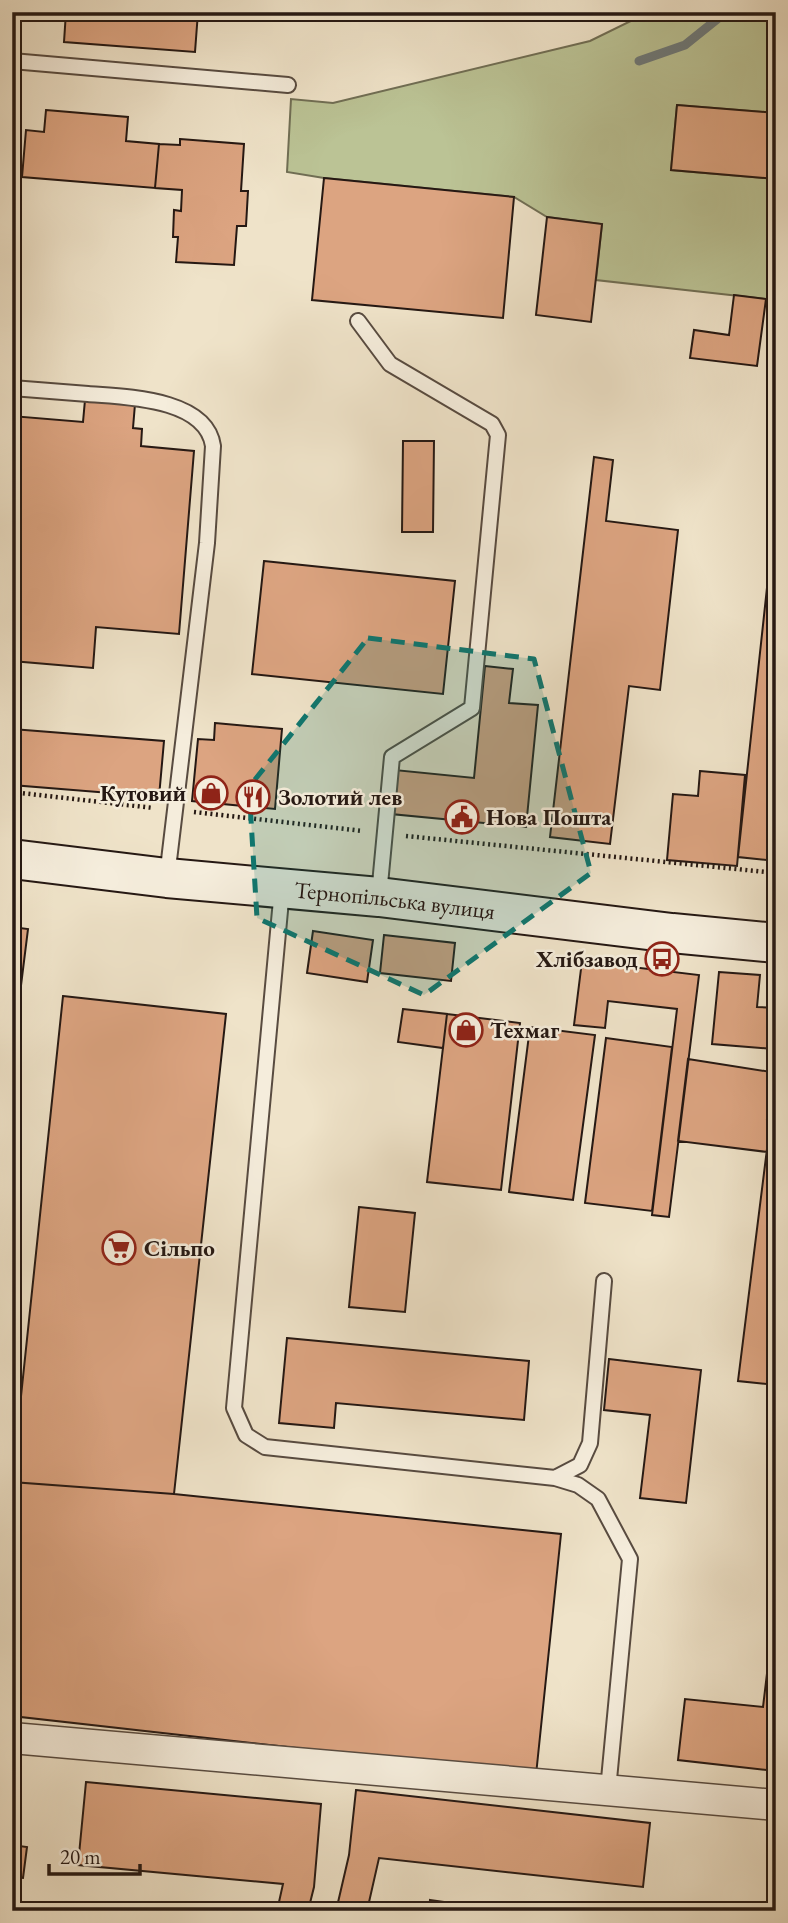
<svg xmlns="http://www.w3.org/2000/svg" width="788" height="1923" viewBox="0 0 788 1923" font-family="'EB Garamond',serif">
	<style>
		.green { fill: #bbc395; stroke: #706e54; stroke-width: 2 }
		.lines { fill: none; stroke-linecap: round; stroke-linejoin: round }
		.stream { stroke: #6e7a7b; stroke-width: 9 }
		.building { fill: #dca481; stroke: #251813; stroke-width: 2 }
		.lane-casing { stroke: #584b40; stroke-width: 18 }
		.street-casing { stroke: #584b40; stroke-width: 33 }
		.secondary-casing { stroke: #251813; stroke-width: 42 }
		.path { stroke: #251813; stroke-width: 4.5; stroke-dasharray: 2 3.5; stroke-linecap: butt }
		.lane { stroke: #f5eddc; stroke-width: 14 }
		.street { stroke: #f5eddc; stroke-width: 30 }
		.secondary { stroke: #f5eddc; stroke-width: 38 }
		.marked { fill: #0f766e; fill-opacity: 0.2; stroke: #0f766e; stroke-width: 5; stroke-dasharray: 14 9; stroke-linejoin: round }
		.labels { text-anchor: middle; stroke-width: 5; stroke-linejoin: round; paint-order: stroke }
		.poi-label { font-size: 23px; font-weight: bold; fill: #251813; stroke: #f5eddc; text-anchor: start }
		.street-label { font-size: 23px; fill: #251813; stroke: #f5eddc }
	</style>
	<rect width="100%" height="100%" fill="#efe3c9"/>
	<filter id="stains"><feTurbulence type="fractalNoise" baseFrequency=".00286" numOctaves="4"/><feColorMatrix values="0 0 0 0 .2 0 0 0 0 .09 0 0 0 0 .02 0 0 0 .5 -.17"/></filter>
	<radialGradient id="worn" r=".72"><stop offset=".6" stop-color="#630" stop-opacity="0"/><stop offset="1" stop-color="#630" stop-opacity=".3"/></radialGradient>
	<path class="green" d="M649 12H776V113L677 105 671 170 776 179V298L766 299 596 280 602 224 547 217 514 197 324 178 287 172 291 99 333 103 590 41Z"/>
	<g class="lines">
		<path class="stream" d="M639 61 685 45 726 12"/>
	</g>
	<path class="building" d="M66 12H198L195 52 64 42Z
		M677 105 776 113V179L671 170Z
		M46 110 128 117 126 141 159 144 155 188 22 177 26 130 44 132Z
		M180 139 244 144 241 191H248L246 226H237L234 265 176 262 178 237H173L174 210 181 211 182 190 155 188 159 144 180 145Z
		M324 178 514 197 503 318 312 300Z
		M547 217 602 224 591 322 536 315Z
		M734 295 766 299 757 366 690 358 694 330 729 335Z
		M85 400 135 404 133 428 142 429 141 446 194 451 179 634 96 627 93 668 12 661V416L83 422Z
		M403 441H434L433 532H402Z
		M594 457 613 460 606 521 678 530 660 690 629 686 610 844 550 837Z
		M776 504V861L738 857Z
		M264 561 455 581 443 694 252 674Z
		M485 666 513 669 509 703 538 705 526 827 391 814 395 770 474 778Z
		M215 723 282 729 275 809 192 801 198 739 214 740Z
		M12 729 164 741 159 797 12 785Z
		M700 771 745 775 737 866 667 860 673 794 698 796Z
		M12 927 28 929 12 1058Z
		M313 931 373 940 367 982 307 973Z
		M384 935 455 943 451 981 380 973Z
		M582 961 699 975 669 1217 652 1215 677 1009 608 1001 605 1028 574 1025Z
		M719 972 760 975 757 1007 776 1008V1120L767 1119 773 1049 712 1044Z
		M63 996 226 1014 174 1494 12 1482Z
		M403 1009 447 1014 443 1048 398 1042Z
		M447 1014 520 1023 501 1190 427 1182Z
		M530 1027 595 1035 573 1200 509 1192Z
		M606 1038 672 1047 652 1211 585 1203Z
		M688 1059 771 1072 767 1119 770 1125 767 1152 678 1141Z
		M770 1125H776V1385L738 1381Z
		M359 1207 415 1213 405 1312 349 1307Z
		M287 1338 529 1361 524 1420 336 1403 334 1428 279 1423Z
		M609 1359 701 1370 686 1503 640 1498 650 1415 604 1410Z
		M12 1482 174 1494 561 1534 536 1775 12 1716Z
		M775 1606 776 1771 678 1760 685 1699 763 1707Z
		M86 1782 321 1804 314 1887 308 1911H277L283 1884 78 1865Z
		M356 1790 650 1823 643 1887 379 1858 367 1911H336L349 1855Z
		M12 1845 27 1847 23 1878 12 1877Z
		M430 1900 487 1908 486 1911H429Z"/>
	<g class="lines">
		<defs>
			<path id="lane" d="M12 61 288 85
				M358 321 390 364 492 424 498 435 472 708 392 757 379 895
				M12 388C37 390 63 392 88 394 125 397 206 398 213 446L207 543 167 877
				M282 889 234 1408 246 1435 265 1447 555 1478 580 1465 590 1443 604 1281
				M555 1478 578 1485 598 1499 630 1559 608 1790"/>
			<path id="street" d="M12 1738 776 1805"/>
			<g id="secondary">
				<path id="s1" d="M12 859 167 878 379 897 672 933 776 943"/>
			</g>
		</defs>
		<use href="#lane" class="lane-casing"/>
		<use href="#street" class="street-casing"/>
		<use href="#secondary" class="secondary-casing"/>
		<path class="path" d="M12 792 154 808
			M194 812 363 831
			M406 836 776 873"/>
		<use href="#lane" class="lane"/>
		<use href="#street" class="street"/>
		<use href="#secondary" class="secondary"/>
	</g>
	<path class="marked" d="M368 638 534 659 591 873 424 995 257 918 249 787Z"/>
	<defs>
		<symbol id="shop-ring" viewBox="-11 -11 22 22"><circle r="9.5" fill="#f5eddc" stroke="#8f2418" stroke-width="1.5"/><path d="M-5-2.5h2.3a2.7 3.5 0 0 1 5.4 0H5L5.5 6h-11ZM-1.5-2.5h3a1.5 2.3 0 0 0-3 0Z" fill="#8f2418"/></symbol>
		<symbol id="restaurant-ring" viewBox="-11 -11 22 22"><circle r="9.5" fill="#f5eddc" stroke="#8f2418" stroke-width="1.5"/><path d="M-5-6h1v4h1v-4h1v4h1v-4h1v5L-1.5 .5V6h-2V.5L-5-1ZM5-6V6H3V1.5H1.5Q1.5-4 5-6Z" fill="#8f2418"/></symbol>
		<symbol id="civic-ring" viewBox="-11 -11 22 22"><circle r="9.5" fill="#f5eddc" stroke="#8f2418" stroke-width="1.5"/><path d="M-.6-6.5H3V-4.5H.6V-3L4-1V1h2V6H-6V1h2V-1L-.6-3ZM-1.2 2.5V6h2.4V2.5Z" fill="#8f2418"/></symbol>
		<symbol id="bus-ring" viewBox="-11 -11 22 22"><circle r="9.5" fill="#f5eddc" stroke="#8f2418" stroke-width="1.5"/><path d="M-5-6H5V4H4V6H2V4H-2V6H-4V4H-5ZM-3.5-4V0h7V-4ZM-3.5 1.2v1.5H-2V1.2ZM2 1.2v1.5H3.5V1.2Z" fill="#8f2418"/></symbol>
		<symbol id="supermarket-ring" viewBox="-11 -11 22 22"><circle r="9.5" fill="#f5eddc" stroke="#8f2418" stroke-width="1.5"/><path d="M-6-5.5h2.5l.6 2H6L4.5 2H-2.5L-4.4-4H-6ZM-1.5 3.2a1.3 1.3 0 1 0 .1 0ZM3 3.2a1.3 1.3 0 1 0 .1 0Z" fill="#8f2418"/></symbol>
	</defs>
	<g fill-rule="evenodd">
		<use href="#shop-ring" x="192" y="774" width="38" height="38"/>
		<use href="#restaurant-ring" x="234" y="778" width="38" height="38"/>
		<use href="#civic-ring" x="443" y="798" width="38" height="38"/>
		<use href="#bus-ring" x="643" y="940" width="38" height="38"/>
		<use href="#shop-ring" x="447" y="1011" width="38" height="38"/>
		<use href="#supermarket-ring" x="100" y="1229" width="38" height="38"/>
	</g>
	<g class="labels">
		<g class="poi-label">
			<text x="186" y="801" text-anchor="end">Кутовий</text>
			<text x="278" y="805">Золотий лев</text>
			<text x="486" y="825">Нова Пошта</text>
			<text x="638" y="967" text-anchor="end">Хлібзавод</text>
			<text x="490" y="1038">Техмаг</text>
			<text x="144" y="1256">Сільпо</text>
		</g>
		<g class="street-label">
			<text dy="8" stroke="none"><textPath href="#s1" startOffset="385">Тернопільська вулиця</textPath></text>
		</g>
	</g>
	<rect width="788" height="1923" fill="none" stroke="#efe3c9" stroke-width="42"/>
	<rect x="14" y="14" width="760" height="1895" fill="none" stroke="#251813" stroke-width="3.5"/>
	<rect x="21" y="21" width="746" height="1881" fill="none" stroke="#251813" stroke-width="2"/>
	<path d="M49 1864v10h91v-10" fill="none" stroke="#251813" stroke-width="3.5"/>
	<text x="60" y="1864" font-size="21" fill="#251813" stroke="#f5eddc" stroke-width="5" paint-order="stroke">20 m</text>
	<rect width="100%" height="100%" filter="url(#stains)"/>
	<rect width="100%" height="100%" fill="url(#worn)"/>
</svg>
